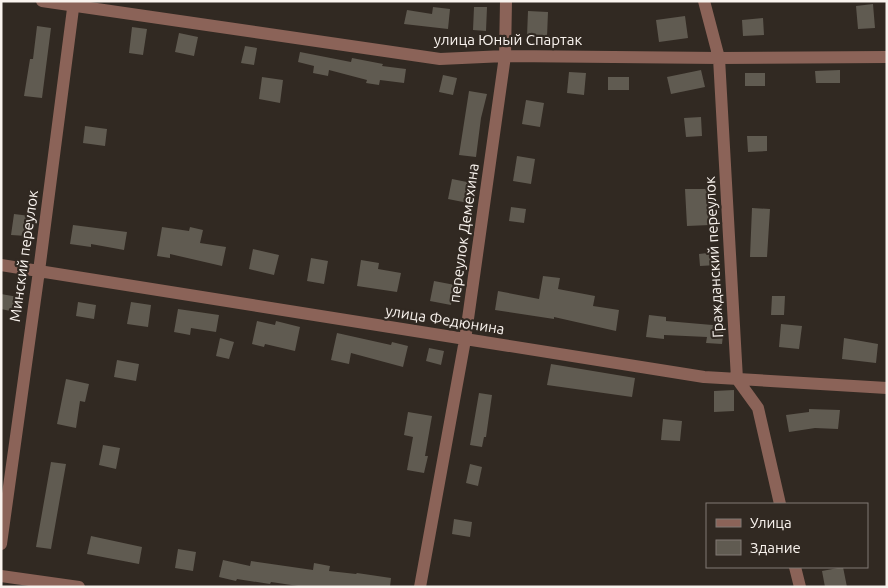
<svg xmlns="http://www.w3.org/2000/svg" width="888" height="588" viewBox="0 0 888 588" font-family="Ubuntu,sans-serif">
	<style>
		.building { fill: #605b51 }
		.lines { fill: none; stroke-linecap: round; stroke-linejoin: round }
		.minor { stroke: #8b6358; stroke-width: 12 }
		.labels { text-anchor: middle; stroke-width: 4.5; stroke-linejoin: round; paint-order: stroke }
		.street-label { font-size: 15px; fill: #f9f3ee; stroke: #312922 }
	</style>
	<rect width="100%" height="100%" fill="#312922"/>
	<path class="building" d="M873 4 875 28 858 29 856 6Z
		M433 7 450 9 448 29 404 24 407 10 432 14Z
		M474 7H487L486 31 473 30Z
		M528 11 548 12 547 37 527 36Z
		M685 16 688 38 659 42 656 20Z
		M763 18 764 35 743 36 742 20Z
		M37 26 51 28 42 98 24 96 30 59H33Z
		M132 27 147 29 143 55 129 53Z
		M179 33 198 37 194 56 175 52Z
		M245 46 257 48 254 65 241 63Z
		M300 52 351 62 352 58 383 64 382 66 406 69 404 83 380 80 379 85 366 83 367 80 329 70 328 76 313 73 314 66 298 62Z
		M701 70 705 87 671 94 667 77Z
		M840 70V83H816L815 71Z
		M569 72 586 73 584 95 567 93Z
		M745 73H765V86H745Z
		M443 75 457 78 453 95 439 92Z
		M262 77 283 80 280 103 259 99Z
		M608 77H629V90H608Z
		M469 91 487 94 481 118 476 157 459 155Z
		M526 100 544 103 540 127 522 124Z
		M701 117 702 136 686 137 684 118Z
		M85 126 107 129 105 146 83 143Z
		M747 136H767V151L748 152Z
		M517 156 535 159 531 184 513 181Z
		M452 179 472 183 468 203 448 199Z
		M685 189H708L710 225 687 226Z
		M511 207 526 209 524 223 509 221Z
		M752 208 770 209 767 257H750Z
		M14 214 30 216 27 236 11 235Z
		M73 225 127 232 124 250 91 244V247L70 244Z
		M162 227 189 231 190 227 203 230 200 243 226 247 222 266 170 254V258L157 256Z
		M253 249 279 255 274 275 249 269Z
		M716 252 717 265 700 266 699 254Z
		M311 258 328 261 324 284 307 281Z
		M361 260 379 263 378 269 401 273 397 292 357 286Z
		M543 276 560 278 558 289 595 296 593 306 619 310 616 331 554 317V319L495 310 498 291 539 299Z
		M434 281 455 285 451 305 430 301Z
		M1 294 18 297 15 312 1 309Z
		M772 296H785L784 315H771Z
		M78 302 96 305 94 319 76 316Z
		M131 302 151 305 148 327 127 324Z
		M178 309 219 315 216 332 191 328 190 335 174 332Z
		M649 315 666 317V321L724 326 722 344 706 343 707 337 664 335V339L646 337Z
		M257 321 275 325 276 321 300 327 295 351 265 344 264 347 252 344Z
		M781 324 802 326 799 349 779 347Z
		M337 333 391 345 392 342 408 346 403 367 351 353 349 364 331 360Z
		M220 338 234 342 229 359 216 356Z
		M844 338 878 344 876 363 842 359Z
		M429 348 444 351 441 365 426 361Z
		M117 360 139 364 136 381 114 377Z
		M551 364 635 378 632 397 547 385Z
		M66 379 89 384 85 402 80 401 76 428 57 424Z
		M734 390V411L714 412V391Z
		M479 393 492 395 486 437H484L482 447 470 445Z
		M809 409 840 410 838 429 815 428 789 432 786 415 809 412Z
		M408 412 432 416 425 456H428L424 473 407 470 413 437 404 435Z
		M663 419 682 421 680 441 661 440Z
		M103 445 120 448 116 469 99 465Z
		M51 462 66 464 51 549 36 547Z
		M470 464 482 467 478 486 466 483Z
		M454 519 472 522 470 537 452 534Z
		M91 536 142 547 139 564 87 554Z
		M178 549 196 552 193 571 175 568Z
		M223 560 250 566 251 561 313 570 314 563 330 566 329 571 356 574 357 573 391 578 390 587H305L271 582 270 584 237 579 236 581 219 577Z
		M843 567 847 587H825L822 571Z"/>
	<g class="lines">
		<path class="minor" d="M42 1 440 59 505 56 719 58 887 57
			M704 1 719 58 737 379 758 408 780 504
			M1 265 704 377 887 388
			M1 544 39 271 74 1
			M795 567 800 587
			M1 576 79 587
			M420 587 465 340 505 56 506 1"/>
	</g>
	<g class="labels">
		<g class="street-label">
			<text x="508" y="45">улица Юный Спартак</text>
			<text transform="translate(464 233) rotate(-82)" y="5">переулок Демехина</text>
			<text transform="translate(24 256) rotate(-82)" y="5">Минский переулок</text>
			<text transform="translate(714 257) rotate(-93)" y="5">Гражданский переулок</text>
			<text transform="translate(445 320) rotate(9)" y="5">улица Федюнина</text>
		</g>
	</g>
	<rect width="888" height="588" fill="none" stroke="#f9f3ee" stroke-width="5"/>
	<rect x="706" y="503" width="162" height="65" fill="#312922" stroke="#817a74"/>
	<rect x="716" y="519" width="25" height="8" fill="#8b6358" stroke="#817a74"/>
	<text x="750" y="528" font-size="15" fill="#f9f3ee">Улица</text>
	<rect x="716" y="540" width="25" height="15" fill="#605b51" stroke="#817a74"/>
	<text x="750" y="553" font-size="15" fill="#f9f3ee">Здание</text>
</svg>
